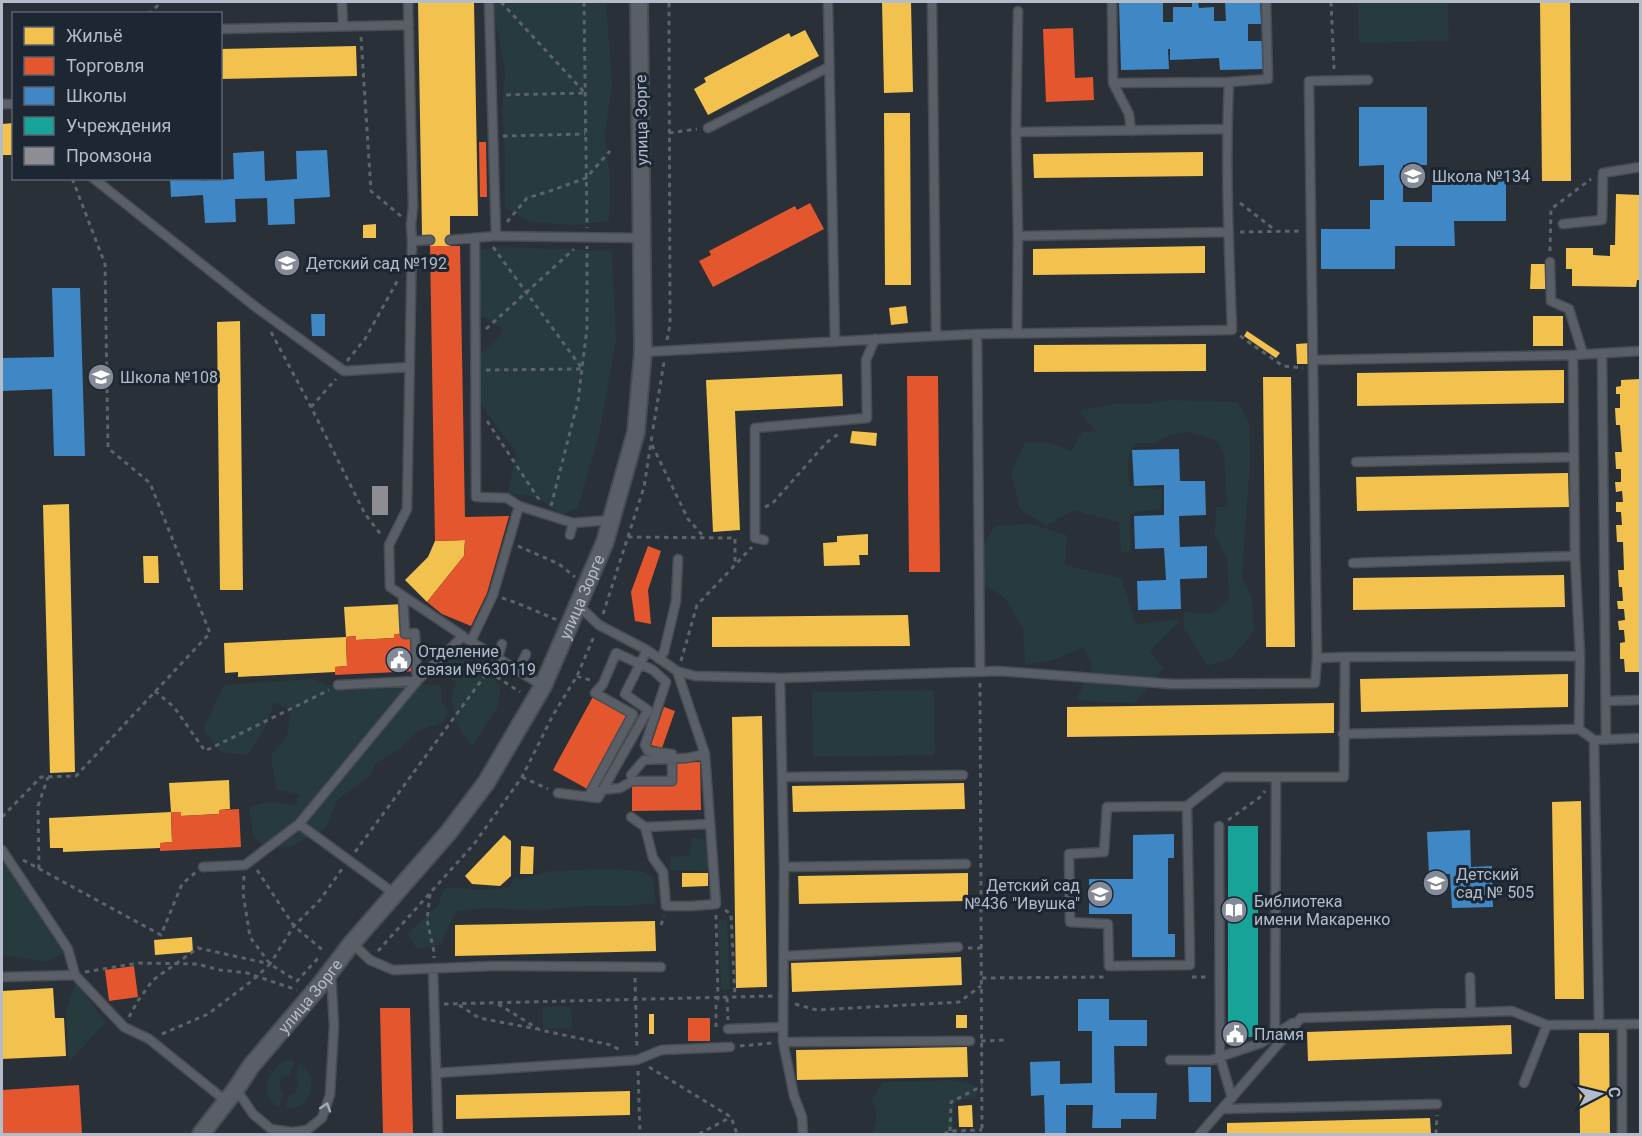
<svg xmlns="http://www.w3.org/2000/svg" width="1642" height="1136" viewBox="0 0 1642 1136" font-family="Roboto,sans-serif">
	<style>
		.green { fill: #273a3e }
		.homes { fill: #f2c14e }
		.shops { fill: #e4572e }
		.schools { fill: #3f88c5 }
		.public { fill: #17a398 }
		.industry { fill: #8d8d92 }
		.lines { fill: none; stroke-linecap: round; stroke-linejoin: round }
		.lane-casing { stroke: #484c53; stroke-width: 11 }
		.street-casing { stroke: #484c53; stroke-width: 20 }
		.path { stroke: #5d636a; stroke-width: 3; stroke-dasharray: 4.5 4.5; stroke-linecap: butt }
		.lane { stroke: #5a5e66; stroke-width: 8 }
		.street { stroke: #5a5e66; stroke-width: 16 }
		.oneway { stroke: #a2a9b5 }
		.labels { text-anchor: middle; stroke-width: 6; stroke-linejoin: round; paint-order: stroke }
		.street-label { font-size: 16px; fill: #b4bcc9; stroke: #1d2633 }
		.poi-label { font-size: 16px; fill: #b4bcc9; stroke: #1d2633; text-anchor: start }
	</style>
	<rect width="100%" height="100%" fill="#2a3038"/>
	<path class="green" d="M495 2H606L612 84 605 135 610 179 609 221 574 225 530 222 505 207V155L502 111 505 70 494 11Z
		M1358 2H1448L1449 41 1359 43Z
		M498 247 612 251 616 341 599 435 578 508 561 515 537 497 508 493 516 453 478 400 480 354 497 340 503 330 480 315 481 250Z
		M1168 400 1238 402 1249 423 1250 460 1242 577 1252 598 1254 631 1232 658 1207 666 1193 642 1184 629V612L1212 614 1229 600 1227 559 1215 535 1216 507H1227L1224 454 1216 440 1188 432 1169 436 1154 443H1135L1128 459 1129 487 1162 489 1161 509 1135 512 1130 515 1131 551 1121 553 1119 522 1073 510 1046 526 1020 509 1011 473 1025 442 1052 443 1071 451 1082 432H1097L1078 411 1116 403 1143 404Z
		M1030 524 1067 535 1065 565 1121 578 1136 624 1170 620 1180 621 1150 651 1164 668 1135 703 1105 702 1076 700 1092 667 1084 647 1053 660 1025 665 1023 628 1005 598 983 583 982 560 983 546 995 526Z
		M469 648C483 661 489 673 501 687L497 708 472 747 458 727 451 699 456 682 439 672 458 650Z
		M312 679 347 691 411 684 441 685V701L449 711 442 723 417 731 401 748 376 763 370 776 338 799 326 828 290 847 265 848 253 835 249 807 268 802 296 805 299 794 276 790 271 756 287 735 291 710 274 702 267 724 248 755 220 752 203 729 224 685Z
		M934 690 935 755 813 757 812 692Z
		M691 838 705 839 709 871 670 870 671 857 690 855Z
		M2 856 67 952 46 962 2 955Z
		M607 869 643 871 653 878 656 903 632 906H588L537 910 484 908 457 911 448 927 441 945 417 949 407 934 438 905 444 889 456 887 479 890 509 888 515 876 520 880 549 871Z
		M727 919 730 989H721L718 920Z
		M76 981 105 1023 69 1062 66 1011Z
		M543 1007H571L572 1028 543 1029Z
		M284 1061H295L290 1075 284 1077 280 1081V1088L283 1093 279 1107C258 1095 267 1073 284 1061Z
		M299 1063C302 1065 305 1067 307 1070 314 1078 312 1094 305 1102 300 1107 292 1108 286 1108L289 1096C298 1092 301 1085 296 1076Z
		M947 1080 966 1082 978 1087 976 1098 965 1099 954 1104 953 1125 958 1133 977 1134H871C878 1122 878 1114 872 1101L882 1082H911Z"/>
	<path class="homes" d="M418 2H474L478 216H450V246H430V235H422Z
		M882 2H911L913 92 884 93Z
		M1540 2H1570L1571 181H1542Z
		M805 30 819 56 708 115 694 89 706 82 704 78 789 33 791 37Z
		M356 46 357 76 220 79V49Z
		M884 113H910L911 285H885Z
		M14 123V155H2V124Z
		M1203 152V176L1034 178 1033 154Z
		M1616 194 1640 195V280H1637L1636 287 1572 286V269H1566V248H1593V255L1610 256V245H1615Z
		M376 224V238H363V225Z
		M1205 246V273L1033 275V249Z
		M1531 264H1546V289H1530Z
		M906 306 908 323 891 325 889 308Z
		M1533 316H1563V346H1533Z
		M240 321 243 590H220L217 322Z
		M1247 331 1280 353 1276 358 1244 336Z
		M1310 343 1311 364H1297L1296 344Z
		M1206 344V371L1034 372V345Z
		M1564 370V403L1357 406V373Z
		M842 374 843 406 735 411 740 530 713 532 706 380Z
		M1263 377H1291L1295 647H1266Z
		M1640 379V672H1625L1624 659H1620V643L1625 642 1624 630H1619L1618 621 1625 620 1624 609H1618L1617 601H1623L1622 587H1619L1618 570H1624L1623 542H1617L1616 525H1622L1621 512H1616V502H1623L1622 491 1616 492 1615 482H1621V469H1616L1615 452H1622L1620 425H1616L1615 408H1620V394H1616V387L1621 386V380Z
		M852 431 877 433 876 446 850 443Z
		M1568 473 1569 507 1357 511 1356 477Z
		M69 504 75 772 50 773 43 505Z
		M868 534V555H859L860 565 824 566 823 543 837 542V536Z
		M465 540 464 556 427 602 405 580 428 557 435 541Z
		M143 556H158L159 583H144Z
		M1564 575 1565 607 1353 610V578Z
		M404 604 405 634H394V638L356 640V636L346 637 344 607Z
		M908 615 910 646 712 647V617Z
		M346 637 347 666 335 667V672L238 677V672L225 673 224 643Z
		M1568 674V707L1361 712 1360 679Z
		M1334 703V733L1067 737V707Z
		M762 716 767 987 736 988 732 717Z
		M229 780 230 809 219 810V814L181 816V812H171L169 783Z
		M964 783 965 809 793 812 792 786Z
		M1581 801 1584 999H1555L1552 802Z
		M171 812 172 842 160 843V848L63 852V848H50L49 818Z
		M504 835 511 841V876L500 886 472 884 465 876Z
		M521 846 534 847 533 874H520Z
		M682 873H708V886L682 887Z
		M968 873V901L799 904 798 876Z
		M655 921 656 951 455 956V925Z
		M192 937 193 952 155 955 154 940Z
		M961 957 962 985 792 992 791 963Z
		M53 988 55 1018H64L66 1056 2 1059V991Z
		M649 1014H654V1034H649Z
		M956 1015H967V1028H956Z
		M1511 1025 1512 1054 1308 1061 1307 1032Z
		M1579 1033H1609L1610 1134H1580Z
		M967 1047 968 1077 797 1080 796 1050Z
		M630 1091V1115L456 1119V1095Z
		M972 1105 973 1127H959L958 1106Z
		M1430 1118 1431 1134H1227V1123Z"/>
	<path class="shops" d="M1073 28 1075 78 1093 77 1094 100 1046 102 1043 29Z
		M479 142H486L487 197H480Z
		M810 203 824 229 713 287 699 261 711 255 709 251 795 206 797 210Z
		M430 246H460L465 517 509 516 487 593 471 626 442 614 427 602 464 556 465 540 435 541Z
		M907 376H938L940 572H909Z
		M648 546 661 551 648 590 651 624 635 621 631 592Z
		M415 633 417 671 335 675V667L347 666 346 637 356 636V640L394 638V634Z
		M595 693 633 714 591 791 553 770Z
		M664 707 675 711 662 748 651 745Z
		M700 762 701 810 632 811V781H672V763Z
		M239 809 241 847 160 851V843L172 842 171 812H181V816L219 814V810Z
		M134 966 138 997 109 1001 105 970Z
		M380 1008H410L413 1134H383Z
		M688 1018H710V1041H688Z
		M79 1085 82 1134H2V1090Z"/>
	<path class="schools" d="M1119 2H1163V22H1173V7H1192V2H1198L1199 8 1214 7V21H1226L1225 2H1260L1261 24H1248V41H1264L1265 69 1220 70 1219 58 1170 60V49H1168L1169 69 1121 70Z
		M1359 107H1427V165H1403V202H1432V181H1506V221H1454L1455 246H1395V269H1321V229H1370V200H1384V165L1359 166Z
		M327 150 330 197 294 199 295 224 268 225 267 198 235 199 236 222 205 223 203 195 171 197 170 178H201V181L234 179 233 153 264 151 265 181 297 179 296 151Z
		M52 288H80L85 456H54L52 389 2 391V358L54 357Z
		M311 314H325V336H312Z
		M1179 449 1180 481H1205L1206 515 1179 516 1180 547 1207 546V578L1180 579 1181 609 1138 610 1137 581 1166 580 1164 548 1135 549 1134 516 1164 515V485L1134 486 1132 450Z
		M1470 830 1471 867 1492 866 1493 907 1452 908 1450 874 1429 875 1427 832Z
		M1174 834V858H1168V934H1175V957H1132V914H1089V879H1133V835Z
		M1078 999H1109V1020H1147V1046H1114L1115 1093H1157L1156 1119H1121V1128H1092L1093 1105H1066V1134H1045L1044 1095 1031 1096 1030 1062 1060 1061V1084L1092 1083V1031H1078Z
		M1188 1067H1211V1102H1189Z"/>
	<path class="public" d="M1228 826H1258V1037H1228Z"/>
	<path class="industry" d="M372 486H388V515H372Z"/>
	<g class="lines">
		<defs>
			<path id="lane" d="M342 2 343 26
				M489 2 496 236
				M828 2 835 342
				M1112 2 1113 83
				M220 29 409 25
				M1229 82 1268 79 1266 2
				M2 104H14
				M708 128 829 67
				M1016 132 1227 129
				M93 178 257 308 344 371 409 367
				M1563 224 1602 220 1603 173 1640 167
				M1018 236 1228 232
				M475 238 476 497 507 498 519 506 573 523 611 520
				M450 240 496 236 642 238
				M412 241 430 240
				M1550 262 1551 301 1569 309 1583 354
				M1017 333 1018 236 1016 132 1018 11
				M977 334 1232 330C1229 247 1225 165 1229 82L1113 83 1129 114 1131 131
				M936 336 977 334 980 672
				M643 352 936 336 932 2
				M1602 354 1606 739
				M1313 360 1573 355
				M1356 462 1574 457
				M570 535 573 523
				M764 540 755 538V428L867 418 866 360 875 339
				M1353 563 1575 556
				M403 596 405 634 415 633 417 681 463 636 390 587 389 545 407 509 412 241 411 224 413 207 408 2
				M578 605 599 625 647 650 677 671 695 676 780 678 999 671 1172 684 1315 683 1317 658
				M467 639 543 686
				M471 641 493 595 519 506
				M616 653 653 670 666 682 645 745 648 751 672 754V781H632L620 788 591 791 633 714 595 693 603 684Z
				M498 657 502 644
				M1345 657 1317 658 1309 81 1368 80
				M659 659 664 652 676 601 678 559
				M518 671 526 654
				M780 678 784 867 783 1042 794 1096 802 1117 803 1134
				M338 685 417 681
				M1606 701 1640 700
				M1343 734 1579 729
				M1594 740 1579 729 1580 656 1575 556 1573 355 1640 351
				M631 775 644 760 687 758 705 754
				M782 777 963 775
				M558 793 598 798 648 710 625 694 647 650
				M1187 806 1107 807 1104 852 1069 854 1070 922 1108 924 1109 966 1190 965 1187 806 1224 777H1344L1345 657 1580 656
				M631 817 645 827 710 824
				M299 824 395 894
				M1219 826 1220 1057 1232 1098
				M645 827 653 858 663 872 666 906H692L716 904 705 754 677 671
				M2 850 68 949 75 975
				M203 867 245 865 299 824 417 681
				M784 867 966 864
				M352 943 370 960 393 970 492 966 661 967
				M784 956 958 947
				M433 969 438 1134
				M4 977 75 975 124 1027 149 1039 226 1101
				M1470 977 1471 1012
				M1599 1025 1594 740 1640 738
				M728 1029 783 1027
				M1275 1034 1276 777
				M783 1042 970 1041
				M1170 1060H1211L1261 1043 1293 1023
				M436 1073 637 1060 661 1050 730 1047
				M1524 1083 1547 1025 1640 1024
				M236 1089 253 1114 271 1129 292 1132 307 1130 322 1118 330 1095 334 1025 331 975
				M1223 1109 1437 1104
				M1200 1134 1301 1018 1512 1011 1547 1025
				M1622 1134V1024"/>
			<g id="street">
				<path id="s1" d="M201 1134 236 1089 251 1066 320 985 352 943 448 833 486 783 543 686 605 542 636 432 643 352 639 2"/>
			</g>
		</defs>
		<use href="#lane" class="lane-casing"/>
		<use href="#street" class="street-casing"/>
		<path class="path" d="M501 2 585 93 502 95
			M584 2 587 228
			M1331 2 1334 69
			M148 14 162 2
			M361 37 371 191 402 217
			M669 133 697 129
			M503 136 585 134
			M1240 203 1275 230
			M507 222 527 198 547 192 586 178 610 151
			M1240 232 1302 231
			M493 247 581 367
			M1550 251 1551 209 1591 179
			M486 329 574 249
			M271 332 311 407 365 514 382 536
			M1240 336 1283 366 1303 368
			M667 340 670 325 669 2
			M347 361 365 339 399 278
			M486 370 582 369
			M311 407 336 379
			M487 421 540 501
			M653 429 664 362
			M652 445 688 519 704 537
			M551 506 578 401 587 328V246
			M765 507 772 504 826 443 841 432
			M628 537 735 538V564
			M518 546 559 564 575 577
			M502 598 517 603 557 620
			M603 614 644 487 652 436
			M681 661 697 605 752 547
			M489 672 520 692
			M577 676 593 681
			M980 683 982 1134
			M155 691 174 707 205 751 329 690
			M522 777 548 789
			M2 817 41 777 76 776 210 633 150 483 108 448 105 264 72 178
			M1228 820 1259 798 1265 791
			M355 852 492 666
			M23 860 161 935 182 884 196 872
			M39 869 38 806 48 777
			M257 870 294 926 325 952
			M244 876 243 893 250 937 270 964 297 981 320 956
			M430 894 427 920 434 952V958
			M725 910 731 914 735 997
			M716 915 718 998 716 1004V1027
			M661 925 664 916
			M968 948H982
			M378 951 474 844 522 777 553 715 577 676 595 634
			M85 972 139 963 197 964 220 970 247 973 297 990
			M1192 977H1209
			M635 978 637 1050
			M982 978 1104 977
			M727 998 728 1020
			M444 1004 774 996
			M498 1004 540 1030 611 1045 620 1050
			M795 1004 817 1010 959 1002 981 986
			M459 1005 479 1018 537 1029
			M129 1017 137 1002 153 980 198 948 270 964 294 926 320 900 342 869
			M162 1034 208 1014 253 980 270 964
			M981 1041 1006 1040
			M740 1046 772 1043
			M649 1067 731 1117 737 1134
			M638 1071 640 1134
			M950 1131 951 1102 982 1086
			M699 1134 731 1117
			M944 1134 950 1131 982 1130
			M1436 1134 1437 1115"/>
		<use href="#lane" class="lane"/>
		<use href="#street" class="street"/>
	</g>
	<defs><path id="oneway-chevron" d="M-2-3.5L2.5 0L-2 3.5" fill="none" stroke-width="1.6" stroke-linecap="round" stroke-linejoin="round" transform="scale(1.5)"/></defs>
	<use class="oneway" href="#oneway-chevron" transform="translate(326 1107) rotate(-72)"/>
	<defs>
		<symbol id="school-disc" viewBox="-11 -11 22 22"><circle r="9.5" fill="#848b96" stroke="#1d2633"/><path d="M0-5L7-2L0 1L-7-2ZM-4 1L0 2.5L4 1V4Q0 6-4 4Z" fill="#fff"/></symbol>
		<symbol id="civic-disc" viewBox="-11 -11 22 22"><circle r="9.5" fill="#848b96" stroke="#1d2633"/><path d="M-.6-6.5H3V-4.5H.6V-3L4-1V1h2V6H-6V1h2V-1L-.6-3ZM-1.2 2.5V6h2.4V2.5Z" fill="#fff"/></symbol>
		<symbol id="library-disc" viewBox="-11 -11 22 22"><circle r="9.5" fill="#848b96" stroke="#1d2633"/><path d="M-6-4Q-3-5.5-.7-3.5V5Q-3 3-6 4ZM6-4Q3-5.5 .7-3.5V5Q3 3 6 4Z" fill="#fff"/></symbol>
	</defs>
	<g fill-rule="evenodd">
		<use href="#school-disc" x="1398" y="161" width="30" height="30"/>
		<use href="#school-disc" x="272" y="248" width="30" height="30"/>
		<use href="#school-disc" x="86" y="362" width="30" height="30"/>
		<use href="#civic-disc" x="384" y="645" width="30" height="30"/>
		<use href="#school-disc" x="1421" y="868" width="30" height="30"/>
		<use href="#school-disc" x="1085" y="879" width="30" height="30"/>
		<use href="#library-disc" x="1219" y="895" width="30" height="30"/>
		<use href="#civic-disc" x="1220" y="1019" width="30" height="30"/>
	</g>
	<g class="labels">
		<g class="street-label">
			<text transform="translate(641 120) rotate(-91)" y="6">улица Зорге</text>
			<text dy="6" stroke="none"><textPath href="#s1" startOffset="662">улица Зорге</textPath></text>
			<text dy="6" stroke="none"><textPath href="#s1" startOffset="176">улица Зорге</textPath></text>
		</g>
		<g class="poi-label">
			<text x="1432" y="182">Школа №134</text>
			<text x="306" y="269">Детский сад №192</text>
			<text x="120" y="383">Школа №108</text>
			<text x="418" y="657">Отделение<tspan x="418" dy="18">связи №630119</tspan></text>
			<text x="1456" y="880">Детский<tspan x="1456" dy="18">сад № 505</tspan></text>
			<text x="1080" y="891" text-anchor="end">Детский сад<tspan x="1080" dy="18">№436 "Ивушка"</tspan></text>
			<text x="1254" y="907">Библиотека<tspan x="1254" dy="18">имени Макаренко</tspan></text>
			<text x="1254" y="1040">Пламя</text>
		</g>
	</g>
	<rect width="1642" height="1136" fill="none" stroke="#b4bcc9" stroke-width="6"/>
	<rect x="12" y="12" width="210" height="168" fill="#1d2633" stroke="#59626f" stroke-width="1.5"/>
	<rect x="24" y="27" width="30" height="18" fill="#f2c14e" stroke="#59626f" stroke-width="1.5"/>
	<text x="66" y="42" font-size="18" fill="#b4bcc9">Жильё</text>
	<rect x="24" y="57" width="30" height="18" fill="#e4572e" stroke="#59626f" stroke-width="1.5"/>
	<text x="66" y="72" font-size="18" fill="#b4bcc9">Торговля</text>
	<rect x="24" y="87" width="30" height="18" fill="#3f88c5" stroke="#59626f" stroke-width="1.5"/>
	<text x="66" y="102" font-size="18" fill="#b4bcc9">Школы</text>
	<rect x="24" y="117" width="30" height="18" fill="#17a398" stroke="#59626f" stroke-width="1.5"/>
	<text x="66" y="132" font-size="18" fill="#b4bcc9">Учреждения</text>
	<rect x="24" y="147" width="30" height="18" fill="#8d8d92" stroke="#59626f" stroke-width="1.5"/>
	<text x="66" y="162" font-size="18" fill="#b4bcc9">Промзона</text>
	<g transform="translate(1600 1094) rotate(83)" stroke="#1d2633" stroke-width="4.5" paint-order="stroke">
	<path d="M0-4.5L10 22L0 15L-10 22Z" fill="#b4bcc9"/>
	<text y="-9" font-size="16" font-weight="bold" text-anchor="middle" fill="#b4bcc9">С</text>
	</g>
</svg>
